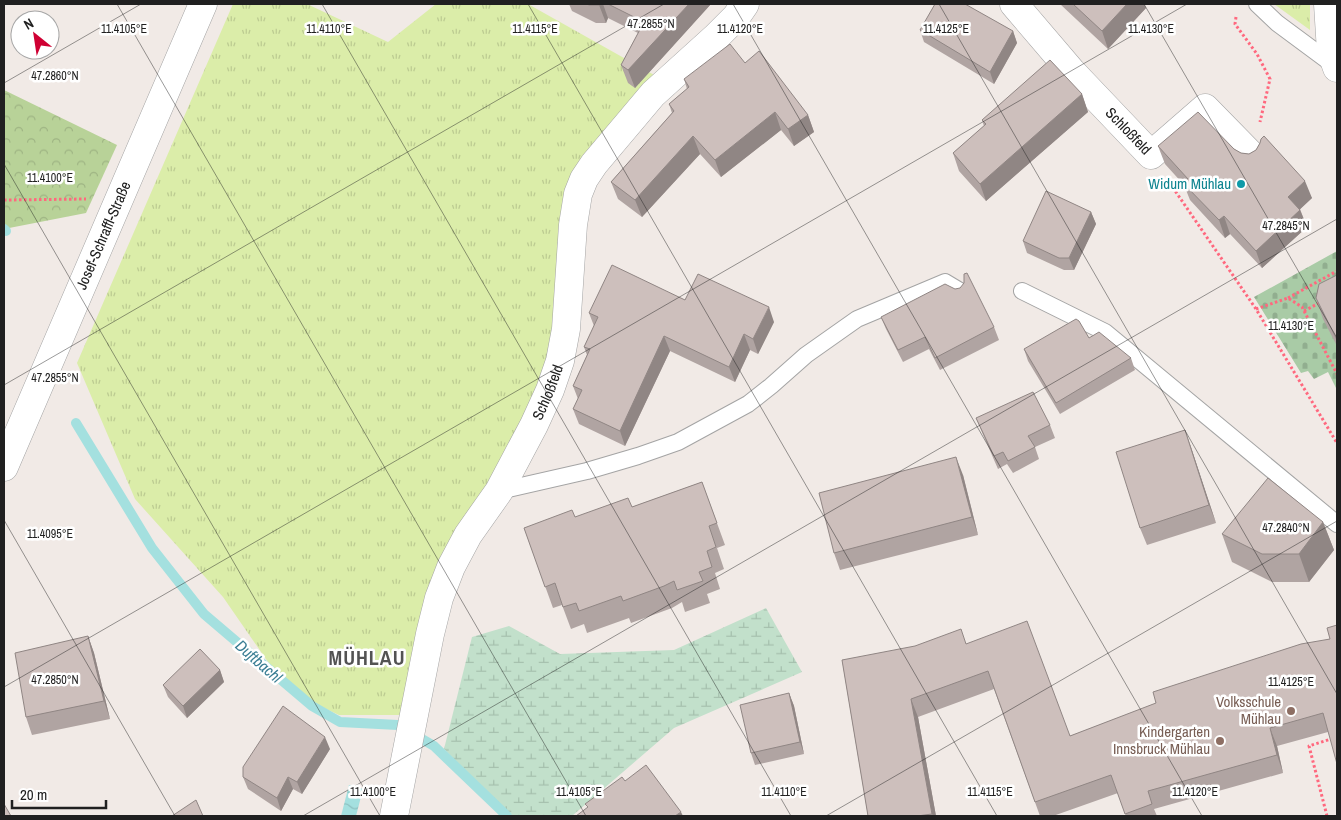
<svg xmlns="http://www.w3.org/2000/svg" width="1341" height="820" viewBox="0 0 1341 820" font-family="'Archivo Narrow',sans-serif">
	<style>
		.grass { fill: url(#grass-tufts) }
		.forest { fill: url(#forest-crowns) }
		.wetland { fill: url(#wetland-marsh) }
		.cemetery { fill: url(#cemetery-stones) }
		.water { fill: url(#water-waves) }
		.lines { fill: none; stroke-linecap: round; stroke-linejoin: round }
		.stream { stroke: #a4e0df; stroke-width: 10 }
		.lane-casing { stroke: #a4a4a4; stroke-width: 18 }
		.street-casing { stroke: #a4a4a4; stroke-width: 29 }
		.path { stroke: #ff687e; stroke-width: 3; stroke-dasharray: 2.5 2.5; stroke-linecap: butt }
		.lane { stroke: #fff; stroke-width: 16 }
		.street { stroke: #fff; stroke-width: 28 }
		.wall { fill: #b0a4a2 }
		.shaded-wall { fill: #908684 }
		.building { fill: #cdbfbc; stroke: #908684 }
		.ticks { fill: none; stroke: #202020; stroke-width: 1; stroke-opacity: 0.45 }
		.culture-dot { fill: #0f9aa8; stroke: #fff; stroke-width: 2 }
		.education-dot { fill: #8d6e63; stroke: #fff; stroke-width: 2 }
		.labels { text-anchor: middle; stroke-width: 5; stroke-linejoin: round; paint-order: stroke }
		.street-label { font-size: 15px; fill: #202020; stroke: #fff }
		.culture-label { font-size: 15px; fill: #0d838f; stroke: #fff; text-anchor: end }
		.education-label { font-size: 15px; fill: #785e54; stroke: #fff; text-anchor: end }
		.water-label { font-size: 16px; font-style: italic; fill: #3b7e94; stroke: #fff }
		.district-label { font-size: 20px; font-weight: bold; letter-spacing: 1px; fill: #535353; stroke: #fff }
		.ticks-label { font-size: 12px; text-anchor: middle; fill: #202020; stroke: #fff; stroke-width: 5; stroke-linejoin: round; paint-order: stroke }
	</style>
	<defs>
		<pattern id="grass-tufts" width="24" height="20" patternUnits="userSpaceOnUse" patternTransform="scale(1.25)"><rect width="24" height="20" fill="#dbeda9"/><path d="M3 7l-1-3M5 7V3M7 7l1-3M15 17l-1-3M17 17v-4M19 17l1-3" fill="none" stroke="#bccb91"/></pattern>
		<pattern id="forest-crowns" width="20" height="18" patternUnits="userSpaceOnUse" patternTransform="scale(1.25)"><rect width="20" height="18" fill="#b8d298"/><path d="M2 6a3 3 0 1 1 6 0M12 15a3 3 0 1 1 6 0" fill="none" stroke="#9eb483"/></pattern>
		<pattern id="wetland-marsh" width="20" height="14" patternUnits="userSpaceOnUse" patternTransform="scale(1.25)"><rect width="20" height="14" fill="#c2e0cb"/><path d="M1 5h8M5 5V1M11 12h8M15 12V8" fill="none" stroke="#a6c0ae"/></pattern>
		<pattern id="cemetery-stones" width="16" height="16" patternUnits="userSpaceOnUse" patternTransform="scale(1.25)"><rect width="16" height="16" fill="#a9cba6"/><path d="M2 7V4a2 2 0 0 1 4 0v3zM10 15v-3a2 2 0 0 1 4 0v3z" fill="#91ae8f"/></pattern>
		<pattern id="water-waves" width="16" height="10" patternUnits="userSpaceOnUse" patternTransform="scale(1.25)"><rect width="16" height="10" fill="#a4e0df"/><path d="M0 5q4-4 8 0t8 0" fill="none" stroke="#8dc0bf"/></pattern>
	</defs>
	<rect width="100%" height="100%" fill="#f1eae6"/>
	<path class="grass" d="M233 4H307L388 42 436 4H528L656 76 585 162 554 343 535 408 452 547 409 715H339L288 691 223 597 135 499 77 363Z
		M1274 4H1310V30Z"/>
	<path class="forest" d="M4 90 117 145 86 213 4 229Z"/>
	<path class="wetland" d="M766 608 802 672 674 728 572 816H512L444 749 472 637 509 626 560 654 674 650Z"/>
	<path class="cemetery" d="M1337 251V390L1328 372 1314 379 1308 371 1301 373 1254 297Z"/>
	<path class="water" d="M349 785 363 789 356 816H341Z"/>
	<g class="lines">
		<path class="stream" d="M4 229 6 231
			M76 423 152 548 204 614 312 706 340 722 398 725 434 746 507 816"/>
		<defs>
			<path id="lane" d="M1257 4 1277 23 1335 66
				M1022 291 1105 332 1337 524
				M499 491 587 471 638 456 678 442 748 404 771 386 806 355 857 319 945 282 960 291"/>
			<g id="street">
				<path id="s1" d="M1014 4 1072 72 1151 155 1205 108 1252 156"/>
				<path d="M1328 4 1331 51 1337 68"/>
				<path id="s2" d="M4 467 203 4"/>
				<path id="s3" d="M394 816 430 634 439 598 451 567 468 535 499 491 534 425 550 390 560 361 566 329 573 225 578 194 584 179 594 164 653 94 716 37 736 17 745 4"/>
			</g>
		</defs>
		<use href="#lane" class="lane-casing"/>
		<use href="#street" class="street-casing"/>
		<path class="path" d="M1236 17 1235 24 1257 54 1270 79 1260 122
			M1167 179 1256 309 1337 443
			M4 200 86 199
			M1288 298 1337 271
			M1256 309 1288 298 1302 307 1337 374
			M1304 311 1321 302
			M1327 816 1309 746 1337 737"/>
		<use href="#lane" class="lane"/>
		<use href="#street" class="street"/>
	</g>
	<path class="wall" d="M569 4H711L635 88 628 83 621 65 638 33 608 18 606 23H596L572 11Z
		M1060 4H1144L1146 8 1108 49Z
		M920 30 1013 31 1017 43 994 84 924 42Z
		M745 63 808 115 814 132 794 146 781 130 721 177 700 154 642 217 618 199 611 182 672 113 669 104 687 89 684 79Z
		M1082 94 1088 112 986 201 959 171 953 153 984 126 982 120Z
		M1260 143 1312 198 1300 209 1307 227 1262 268 1230 234 1225 238 1190 200 1184 185 1165 164 1158 146 1234 149 1241 153 1249 154 1256 150Z
		M1091 212 1096 224 1074 270H1064L1027 253 1023 241Z
		M1337 275V346L1323 319 1316 298Z
		M685 300 774 322 758 354 750 350 735 382 670 351 625 446 579 424 573 409 578 399 573 386 587 355 584 347 594 326 589 313Z
		M881 317 994 327 999 340 940 370 929 349 903 362 886 329Z
		M1089 338 1131 358 1135 370 1060 414 1028 361 1024 349Z
		M976 418 1050 425 1055 438 1035 447 1039 459 1013 473 1007 464 998 469 981 430Z
		M1185 430 1216 523 1147 545 1140 528Z
		M963 475 978 535 840 570 834 553Z
		M702 482 725 545 717 548 724 569 715 573 720 589 707 594 710 603 685 612 682 602 672 608 631 623 629 618 587 633 584 624 571 629 562 605 553 608 524 528 575 517 632 507Z
		M1323 522 1334 550 1309 582H1272L1232 562 1222 534Z
		M1337 625 1328 732 1277 746 1283 773 1154 809 1157 816H1126L1118 793 1053 816H1040L994 689 918 717 936 816H868L842 660 966 644 1070 736 1330 639Z
		M88 636 94 653 110 719 32 735 26 717Z
		M220 670 224 682 187 718 168 697 163 685Z
		M789 693 794 706 804 754 755 765 751 753Z
		M330 749 302 794 293 789 281 811 248 789 243 777Z"/>
	<path class="shaded-wall" d="M600 4H603L608 18 606 23 599 5Z
		M689 4H711L635 88 628 70Z
		M1127 4H1144L1146 8 1108 49 1102 31Z
		M1013 31 1017 43 994 84 990 72Z
		M1082 94 1088 112 986 201 980 184Z
		M775 112 781 130 721 177 715 160Z
		M808 115 814 132 794 146 788 129Z
		M693 136 700 154 642 217 635 200Z
		M1305 181 1312 198 1295 214 1288 197Z
		M1300 210 1307 227 1262 268 1256 251Z
		M1091 212 1096 224 1074 270 1069 258Z
		M1224 216 1230 234 1225 238 1219 220Z
		M769 307 774 322 758 354 753 339Z
		M744 334 750 350 735 382 729 367Z
		M664 336 670 351 625 446 620 431Z
		M1185 430 1191 447 1216 523 1209 505Z
		M956 457 963 475 978 535 972 517Z
		M1323 522 1334 550 1309 582 1299 554Z
		M88 636 94 653 110 719 104 701Z
		M220 670 224 682 187 718 183 706Z
		M789 693 794 706 804 754 800 742Z
		M911 699 918 717 936 816H933L932 814Z
		M1270 728 1277 746 1283 773 1277 755Z
		M325 737 330 749 302 794 297 782Z
		M288 777 293 789 281 811 277 798Z
		M681 812 683 816H675Z"/>
	<path class="building" d="M587 4H600L599 5H589Z
		M608 4H689L628 70 621 65 644 22Z
		M935 4H965L1013 31 990 72 920 30Z
		M1073 4H1127L1102 31Z
		M730 44 745 63 759 51 808 115 788 129 775 112 715 160 693 136 635 200 611 182 674 111 669 104 689 87 684 79Z
		M1050 60 1082 94 980 184 953 153 986 124 982 120Z
		M1198 112 1234 149 1241 153 1249 154 1256 150 1260 143 1261 139 1264 136 1305 181 1288 197 1300 210 1256 251 1224 216 1219 220 1183 183 1188 179 1158 146Z
		M1046 191 1091 212 1069 258H1059L1023 241Z
		M612 265 685 300 698 274 769 307 753 339 744 334 729 367 664 336 620 431 573 409 582 390 573 386 590 349 584 347 598 317 589 313Z
		M967 273 994 327 935 358 925 337 898 350 881 317 945 284 955 289 960 288 964 283V274Z
		M1337 275V340L1316 298 1319 284Z
		M1076 319 1079 321 1089 338 1099 332 1131 358 1056 403 1024 349Z
		M1033 392 1050 425 1028 436 1035 447 1008 461 1003 452 994 456 976 418Z
		M1185 430 1209 505 1140 528 1116 452Z
		M956 457 972 517 834 553 819 493Z
		M1268 478 1323 522 1299 554H1262L1222 534Z
		M702 482 717 523 709 526 716 547 707 551 712 567 699 572 703 581 677 590 674 581 664 586 623 601 621 596 579 611 576 603 563 607 555 583 545 587 524 528 572 510 575 517 628 498 632 507Z
		M1027 621 1070 736 1156 703 1153 692 1301 644 1330 639 1327 628 1337 625V764L1323 713 1270 728 1277 755 1148 791 1152 804 1125 814 1111 775 1035 802 988 671 911 699 932 814 917 816H868L842 660 915 646 961 629 966 644Z
		M88 636 104 701 26 717 15 653Z
		M200 649 220 670 183 706 163 685Z
		M789 693 800 742 751 753 740 705Z
		M283 706 325 737 297 782 288 777 277 798 243 777V767Z
		M646 765 681 812 675 816H576L588 807 585 804 622 777 625 781Z
		M196 800 203 816H172Z
		M4 804 11 816H4Z"/>
	<path class="ticks" d="M117 4 586 816M322 4 791 816M528 4 997 816M733 4 1202 816M939 4 1337 694M1144 4 1337 338M4 83 141 4M4 164 380 816M4 385 664 4M4 520 175 816M4 687 1187 4M303 816 1337 219M826 816 1337 521"/>
	<circle class="culture-dot" cx="1241" cy="184" r="5"/>
	<g class="education-dot">
		<circle cx="1291" cy="711" r="5"/>
		<circle cx="1220" cy="741" r="5"/>
	</g>
	<g class="labels">
		<g class="street-label">
			<text dy="5" stroke="none"><textPath href="#s1" startOffset="171">Schloßfeld</textPath></text>
			<text dy="5" stroke="none"><textPath href="#s2" startOffset="252">Josef-Schraffl-Straße</textPath></text>
			<text dy="5" stroke="none"><textPath href="#s3" startOffset="456">Schloßfeld</textPath></text>
		</g>
		<g class="culture-label">
			<text x="1231" y="189">Widum Mühlau</text>
		</g>
		<g class="education-label">
			<text x="1281" y="707">Volksschule<tspan x="1281" dy="17">Mühlau</tspan></text>
			<text x="1210" y="737">Kindergarten<tspan x="1210" dy="17">Innsbruck Mühlau</tspan></text>
		</g>
		<g class="water-label">
			<text transform="translate(259 661) rotate(41)" y="6">Duftbachl</text>
		</g>
		<g class="district-label">
			<text x="367" y="665">MÜHLAU</text>
		</g>
	</g>
	<g class="ticks-label">
		<text x="651" y="28">47.2855°N</text>
		<text x="124" y="33">11.4105°E</text>
		<text x="535" y="33">11.4115°E</text>
		<text x="740" y="33">11.4120°E</text>
		<text x="1151" y="33">11.4130°E</text>
		<text x="329" y="33">11.4110°E</text>
		<text x="946" y="33">11.4125°E</text>
		<text x="55" y="80">47.2860°N</text>
		<text x="50" y="182">11.4100°E</text>
		<text x="1286" y="230">47.2845°N</text>
		<text x="1291" y="330">11.4130°E</text>
		<text x="55" y="382">47.2855°N</text>
		<text x="1286" y="532">47.2840°N</text>
		<text x="50" y="538">11.4095°E</text>
		<text x="55" y="684">47.2850°N</text>
		<text x="1291" y="686">11.4125°E</text>
		<text x="373" y="796">11.4100°E</text>
		<text x="579" y="796">11.4105°E</text>
		<text x="784" y="796">11.4110°E</text>
		<text x="990" y="796">11.4115°E</text>
		<text x="1195" y="796">11.4120°E</text>
	</g>
	<rect width="1341" height="820" fill="none" stroke="#202020" stroke-width="10"/>
	<g transform="translate(35 35) rotate(330)"><circle r="24" fill="#ffffff" stroke="#a6a6a6"/>
	<path d="M0-4L9 19L0 12L-9 19Z" fill="#cf0033"/>
	<text y="-8" font-size="14" font-weight="bold" text-anchor="middle" fill="#202020">N</text>
	</g>
	<path d="M12 800v8h94v-8" fill="none" stroke="#202020" stroke-width="2.5"/>
	<text x="20" y="800" font-size="15" fill="#202020" stroke="#ffffff" stroke-width="4" paint-order="stroke">20 m</text>
</svg>
